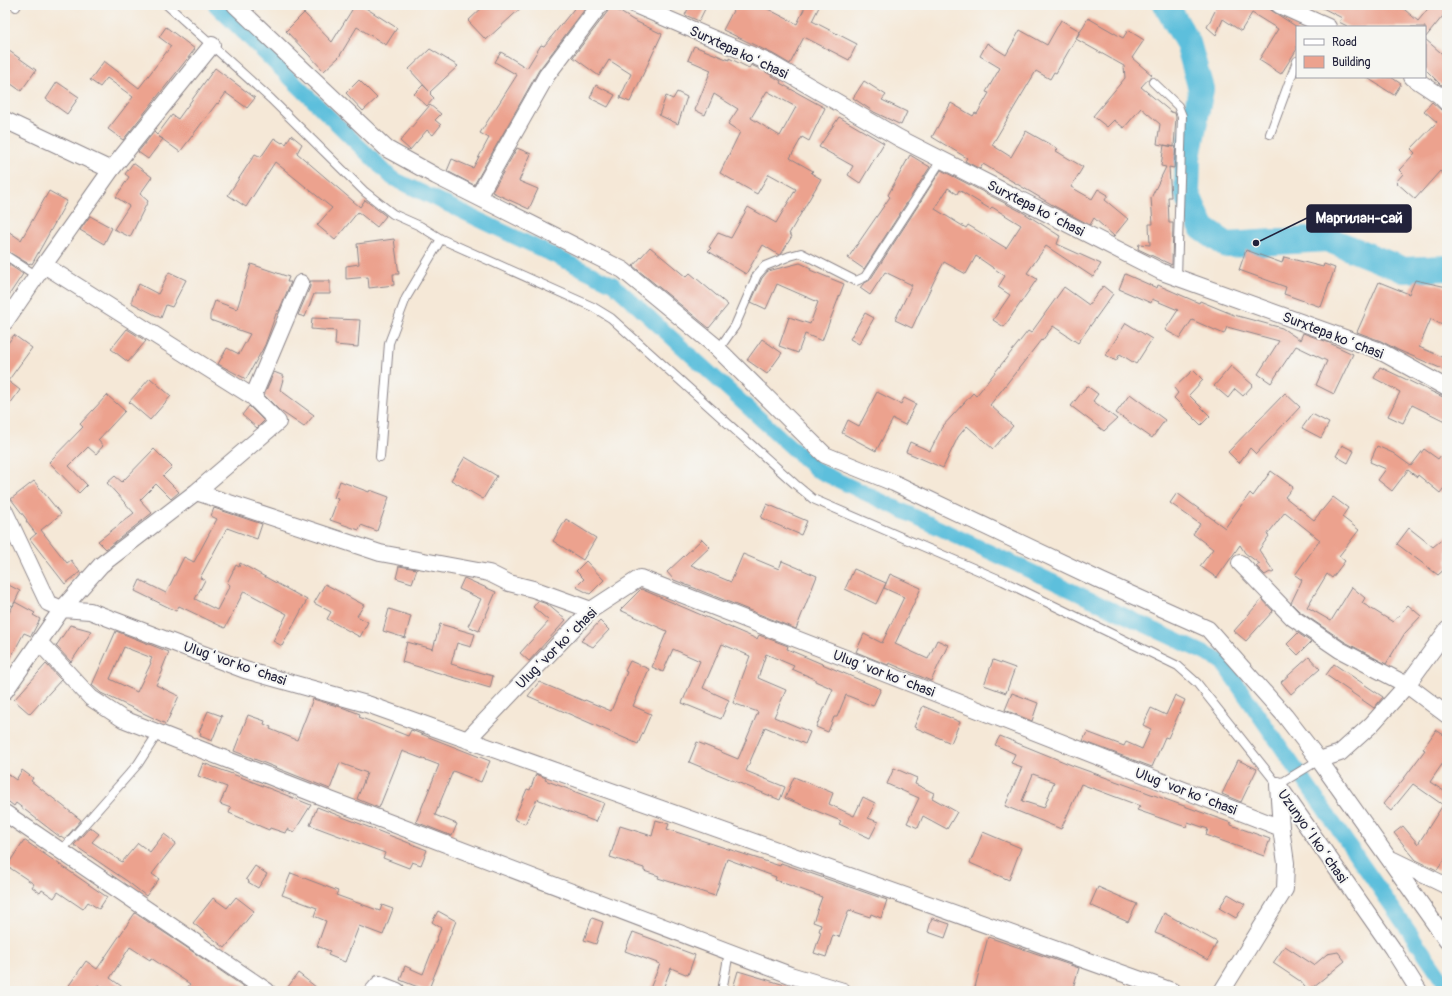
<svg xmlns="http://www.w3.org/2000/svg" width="1452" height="996" viewBox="0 0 1452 996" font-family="Pangolin,sans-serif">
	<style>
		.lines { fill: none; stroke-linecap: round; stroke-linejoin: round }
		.canal { stroke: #5dbfdc; stroke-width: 15 }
		.river { stroke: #5dbfdc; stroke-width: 26 }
		.building { fill: #eca28e; fill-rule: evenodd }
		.service-casing { stroke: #8c8589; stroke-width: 10 }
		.minor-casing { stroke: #8c8589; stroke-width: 18 }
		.service { stroke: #fff; stroke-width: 8 }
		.minor { stroke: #fff; stroke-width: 16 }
		.labels { text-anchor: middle; stroke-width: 4; stroke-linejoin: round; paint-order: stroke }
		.street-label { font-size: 14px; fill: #22223b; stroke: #f6f6f2 }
		.leader { fill: none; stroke: #22223b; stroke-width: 1.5 }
		.callout-dot { fill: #22223b; stroke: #f6f6f2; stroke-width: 1.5 }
		.callout { fill: #22223b; stroke: #22223b; stroke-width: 1.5 }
		.callout-label { font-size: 15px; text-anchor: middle; font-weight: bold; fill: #fff }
	</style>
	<rect width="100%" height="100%" fill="#f6f6f2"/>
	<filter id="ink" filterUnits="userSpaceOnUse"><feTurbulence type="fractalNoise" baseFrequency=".025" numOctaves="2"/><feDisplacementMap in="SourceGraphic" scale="8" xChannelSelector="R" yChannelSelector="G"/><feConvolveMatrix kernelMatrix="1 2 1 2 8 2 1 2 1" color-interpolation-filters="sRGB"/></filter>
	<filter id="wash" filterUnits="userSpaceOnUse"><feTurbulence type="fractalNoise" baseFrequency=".012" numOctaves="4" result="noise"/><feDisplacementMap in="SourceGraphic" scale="16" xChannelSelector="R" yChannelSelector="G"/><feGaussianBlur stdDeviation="0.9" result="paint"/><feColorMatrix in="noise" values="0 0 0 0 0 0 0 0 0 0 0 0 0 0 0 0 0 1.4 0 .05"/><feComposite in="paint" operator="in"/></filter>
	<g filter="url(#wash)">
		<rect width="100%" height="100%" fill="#f5e8d7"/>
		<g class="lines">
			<path class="canal" d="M215 5 392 178 613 284 816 470 1221 661 1447 986"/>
			<path class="river" d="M1166 5 1188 43 1201 89 1188 157 1187 193 1202 228 1227 245 1327 239 1404 270 1447 268"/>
		</g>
		<g id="blocks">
			<path class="building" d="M355 5H361L397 28 386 45 357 27 339 57 324 71 286 31 304 13 332 42Z
				M485 5H524L486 40 468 21Z
				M577 5H588L539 70 474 185 447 171 452 159 473 168 489 138 480 133 517 75 495 62 501 52 527 68 541 45 544 46Z
				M609 5 633 20 662 34 630 102 620 98 631 74 609 60 599 76 573 57 608 11Z
				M690 5H707L699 21 685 15Z
				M736 5H760L797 24 806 5H820L812 21 857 44 849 60 804 37 790 64 773 54 723 30Z
				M1218 5H1263L1297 27V49L1281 74 1259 60 1278 29 1252 13 1241 31 1223 19 1216 35 1207 27Z
				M1317 5H1399L1418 21 1431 5H1447V11L1425 38V27H1349L1339 22 1342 18Z
				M1088 18 1123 38 1128 30 1144 40 1132 58 1152 75 1141 87 1171 112 1175 113 1176 117 1174 147 1157 144 1160 124 1141 108 1124 128 1114 120 1107 127 1093 116 1125 78 1124 66 1076 39Z
				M1061 20 1080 31 1056 73 1054 72 1050 79 1036 71 992 145 1011 157 1026 131 1058 149 1056 151 1083 167 1071 187 1092 199 1098 189 1108 195 1105 200 1128 219 1114 236 1094 218 1090 225 1056 207 983 164 980 169 965 161 967 158 932 137 951 103 973 116 975 113 977 114 989 93 986 92 1000 68 980 56 987 43 1006 55 1020 30 1047 45Z
				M166 27 195 49 123 140 108 129 133 97 107 78 100 87 90 80 104 61 139 88 171 46 159 37Z
				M1425 39 1447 58V82L1441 85 1425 69Z
				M694 46 729 60V58L749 68 751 65 764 71 781 81 780 83 825 108 809 141 802 137 790 158 813 171 811 173 821 179 789 234 792 236 782 253 779 255 763 245 746 274 708 251 711 248 709 247 718 233 731 238 748 207 776 223 796 189 769 174 757 194 720 173 740 132 728 124 738 109 714 94 705 115 695 110 711 70 688 60ZM767 91 796 107 780 136 751 118Z
				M5 48 36 70 21 91 7 81 10 76 5 73Z
				M430 49 458 66 430 92 431 93 430 94 434 98 427 106 414 94 423 85 429 91 409 69Z
				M215 68 255 98 247 108 226 93 218 104 217 103 180 152 158 136 163 139 148 159 138 152 154 132 157 135 172 115 178 119Z
				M1366 77H1391L1401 84 1394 95Z
				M359 80 377 98 363 111 346 93Z
				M864 81 886 95 882 100 907 112 901 125 874 112 853 98Z
				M57 82 79 97 67 114 46 99Z
				M596 85 615 95 608 107 590 98Z
				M677 92 687 97 678 124 659 115 666 96 673 99Z
				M1432 102 1441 110 1447 112V178L1440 171 1415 199 1396 182 1403 174 1399 170 1415 153 1411 149 1437 122 1424 111Z
				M430 105 441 114 435 120 441 125 433 135 427 130 410 150 400 141Z
				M839 117 884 143 860 183 848 175 853 166 819 147Z
				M291 135 302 144 297 153 360 207 365 200 386 216 377 227 358 212 335 240 317 225 332 208 275 162 246 207 228 195 255 154 261 157 274 138 282 143 283 142 286 144Z
				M1164 145 1176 147 1174 168 1169 167 1171 197H1168L1169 223H1173L1172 265 1138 249 1139 244 1150 245 1149 224H1153L1151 198 1166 167 1161 166Z
				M517 148 531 154 519 181 538 189 529 209 492 192Z
				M910 155 930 167 864 269 848 258 890 197 888 195Z
				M133 163 152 177 140 194 148 201 130 237 114 229 129 206 116 197 129 177 125 174Z
				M941 170 1024 213 1060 236 1057 244 1101 264 1093 277 1046 246 1027 273 1037 279 1004 327 993 320 1010 295 998 287 1005 276 976 256 966 274 944 262 934 281 912 328 895 320 912 285 885 272 870 295 860 288 863 284 870 280ZM948 188 957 194 959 190 990 209 992 207 1021 225 1006 248 968 225 966 228 935 209Z
				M49 191 67 201 32 264 30 263 29 264 5 250V229L21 240Z
				M90 216 112 228 104 244 80 230Z
				M394 239 399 274H393L394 285 369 288 368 277 346 279V266L359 264 357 244Z
				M650 247 686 277 690 273 728 305 709 328 633 266Z
				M1246 250 1282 263 1284 257 1323 267 1324 264 1335 268 1321 307 1284 294 1286 287 1239 270Z
				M5 262 23 274 5 301Z
				M800 263 811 268 810 270 844 284 822 341 805 334 798 353 779 346 789 317 810 324 818 302 777 284 766 309 751 302 762 278 768 271Z
				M251 264 289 277 287 282H291L279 311H277L265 345 246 379 218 364 227 348 239 354 250 334 210 320V315L215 301 237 309Z
				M169 272 186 280 172 307 166 305 161 318 132 303V299L139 284 158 294Z
				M1125 274 1157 288 1158 285 1199 303 1200 301 1234 315 1282 328 1300 340 1303 333 1325 341 1353 354 1334 394 1316 385 1327 361 1296 346 1271 383 1258 374 1279 341 1227 327 1224 334 1192 320 1180 338 1165 330 1178 310 1152 299 1151 303 1119 289Z
				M1415 280 1447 287V314L1442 325 1431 319 1419 347 1447 359V371L1398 350 1381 341 1357 332 1379 282 1409 294Z
				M310 281H330V294H314L305 317 298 315 310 287Z
				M1103 286 1113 294 1078 343 1053 326 1042 341 1041 340 990 405 1013 426 993 449 967 426 958 437 943 468 906 452 910 442 930 451 942 427 973 393 976 396 1028 331 1031 333 1064 287 1089 305Z
				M865 313 874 318 859 344 850 339Z
				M312 318 360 320 358 347 335 345 336 331 311 329Z
				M1126 323 1152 339 1136 364 1120 354 1116 361 1106 355Z
				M127 329 146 341 128 362 111 349Z
				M14 335 32 348 8 381 20 390 5 411V347Z
				M762 339 782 353 767 374 747 360Z
				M1231 366 1253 385 1243 396 1235 389 1228 398 1214 386Z
				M1380 367 1447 399V422L1412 405 1403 423 1388 416 1400 392 1374 378Z
				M1193 370 1203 380 1189 395 1210 416 1201 425 1174 398 1178 393 1174 388Z
				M274 372 284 376 280 390 314 415 304 427 279 410 264 395Z
				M150 378 171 396 150 420 129 402Z
				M1087 386 1098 394 1093 401 1117 419 1104 431 1071 406Z
				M877 392 901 404 904 398 916 404 905 425 893 419 876 451 842 433 848 420 859 426Z
				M1285 393 1300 407 1256 454 1250 448 1239 463 1228 452Z
				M1130 394 1165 420 1152 438 1116 413Z
				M107 395 125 411 98 440 103 446 96 454 88 447 69 466 87 485 79 493 49 462 83 427 80 424Z
				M249 406 264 421 257 428 242 415Z
				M1312 414 1329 423 1321 438 1302 428Z
				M1342 445 1354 451 1348 463 1336 456Z
				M1377 446 1393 453 1411 466 1424 449 1438 459 1447 447V484L1440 493 1418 475 1417 477 1408 470 1392 491 1378 480 1386 469 1370 462Z
				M154 449 172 467 163 476 179 492 171 499 156 484 140 500 152 513 106 549 98 541 134 513 107 483 115 476 122 482Z
				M465 457 497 476 483 499 451 480Z
				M1271 471 1293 487 1285 497 1314 520 1333 497 1348 508 1342 517 1359 530 1339 556 1345 561 1332 578 1327 574 1307 607 1331 621 1352 587 1365 598 1362 603 1393 622 1408 605 1421 616 1405 633 1386 664 1345 642 1299 611 1291 603 1302 580 1295 575 1320 540 1285 512 1267 535 1269 536 1259 550 1274 572 1272 573 1270 572 1265 575 1256 566 1260 564 1245 553 1240 545 1217 578 1200 566 1213 549 1193 534 1200 524 1170 503 1177 493 1225 528 1250 493 1253 496Z
				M34 481 61 514 41 530 67 563 71 560 80 572 65 584 30 539 37 533 36 534 26 521 27 520 11 499Z
				M340 481 369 492 370 490 389 497 377 531 361 525 359 530 330 520 338 499 334 498Z
				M767 504 807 521 801 535 761 518Z
				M214 508 262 524 257 539 227 528 200 578 205 580 195 599 217 610 230 585 227 583 236 565 239 567 240 563 307 600 282 646 273 641 287 614 244 591 225 628 179 606 176 611 135 591 140 580 166 593 184 557 194 562 217 519 211 516Z
				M566 519 596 538 583 560 553 541Z
				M1409 528 1433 547 1447 535V567L1438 575 1397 544Z
				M702 539 710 547 691 565 731 582 743 554 779 569 782 561 817 576 796 629 674 580 667 572Z
				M586 561 604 580 590 594 576 587 584 579 576 571Z
				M399 566 417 569 412 583 396 578Z
				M854 569 886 583 876 604 845 589Z
				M890 574 921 588 895 644 928 659 937 640 948 645 931 681 889 663 888 665 856 652 864 634 882 643 904 597 884 588Z
				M464 578 496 592 479 631 468 626 481 599 459 589Z
				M5 583 20 591 13 606 5 602Z
				M325 584 364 605 357 616 368 622 360 637 327 619 331 612 314 603Z
				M641 589 757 639 759 635 788 646 787 649 881 689 873 706 846 695 837 717H834L828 732 816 727 833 689 815 681V679L792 669 794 666 766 654 758 678 786 690 774 717 810 732 805 744 765 727 746 771 785 787 780 800 689 762 697 742 738 759 758 712 733 703 750 656 722 644 703 688 729 700 721 719 682 703 700 661 673 649 663 672 652 667 667 631 620 610Z
				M1262 599 1273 611 1246 641 1234 631Z
				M538 601 547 604 566 620 529 661 520 653 549 621 533 607Z
				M15 602 35 613 33 615 40 619 31 636 24 633 5 668V620Z
				M389 609 411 616 405 638 383 631Z
				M600 621 609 630 593 647 581 641Z
				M440 624 475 634 471 647 457 643 451 664 493 676 490 688 402 662 407 642 433 649Z
				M70 625 92 631 71 662 56 646Z
				M116 631 169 652 162 669 163 670 156 685 179 696 166 724 101 693 92 685ZM124 647 152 658 150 662 151 663 137 692 110 679Z
				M1298 633 1311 642 1298 655 1287 644Z
				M1309 657 1320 669 1291 694 1281 682Z
				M993 660 1015 668 1006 693 984 685Z
				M630 661 649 669 633 706 651 714 638 744 528 696 539 682 584 701 585 700 611 711 627 672 625 671Z
				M46 664 61 680 30 714 14 700Z
				M1334 664 1383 697 1374 708 1326 675Z
				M1012 693 1038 703 1032 721 1005 710Z
				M1175 695 1185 700 1168 738 1165 737 1152 767 1083 741 1087 732 1124 746 1126 742 1142 749 1151 729 1143 725 1151 708 1166 715Z
				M313 699 344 708 360 714 359 717 408 736 411 730 490 761 481 782 453 771 435 815 457 824 452 836 416 822 439 765 402 751 379 808 357 799 367 773 340 763 330 789 234 751 248 715 265 721 264 724 271 727 270 729 297 740Z
				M923 706 960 722 951 743 914 727Z
				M208 711 222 716 212 741 200 736 201 733 199 732Z
				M1436 730 1447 737V766L1443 763 1430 782 1447 793V856L1437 870 1416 860 1394 833 1403 826 1418 844 1443 805 1413 784 1391 811 1383 804 1402 781 1425 750 1423 749Z
				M1000 736 1074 766 1231 823V825L1270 839 1264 856 1206 835 1208 829 1188 822 1186 827 1137 810 1140 806 1081 784 1061 829 1005 806 1022 767 1011 763 1015 754 995 745ZM1033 774 1054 782 1044 808 1022 801Z
				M1238 760 1257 769 1241 802 1222 794Z
				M203 763 243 778 311 805 294 832 287 829 285 833 270 828 269 830 229 813 231 808 220 804 227 787 198 776Z
				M894 768 917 778 915 784 934 793 932 798 957 812 947 829 923 816 918 828 907 823 919 798 887 784Z
				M22 770 33 778 31 781 81 820 65 839 61 836 60 837 16 803 14 806 5 799V772L16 780Z
				M536 774 546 778 545 780 604 803 596 822 537 799 525 824 514 819 527 789 530 790Z
				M794 777 833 793 829 804 854 816 863 797 875 803 868 818 878 822 870 838 839 824 841 821 785 798Z
				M317 807 427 850 421 865 412 862 409 868 383 858 385 853 310 825Z
				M656 820 669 824 667 829 673 831 780 866 781 863 887 900 881 918 871 914 870 917 849 910 839 937 833 935 826 957 814 953 821 932 819 931 821 925 813 922 822 897 775 880 776 877 727 859 715 896 658 878 659 876 644 871V868L610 857 620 826 652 836Z
				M90 827 99 834 92 842 122 862 138 843 150 852 164 834 176 843 152 874 159 879 146 896 127 881 74 845Z
				M983 832 1021 848 1009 880 970 863Z
				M24 840 107 897 99 909 88 902 83 909 58 892 54 898 42 890 40 893 32 887 34 884 7 866Z
				M255 866 267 874 258 888 248 882 249 881 246 879Z
				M291 873 338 891 336 895 380 911 382 905 393 909 383 935 359 926 345 962 328 955 330 951 317 946 326 921 314 916 317 908 282 895Z
				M1098 887 1137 904 1128 922 1090 905Z
				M1228 894 1245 904 1236 918 1219 908Z
				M236 897 254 911 225 948 193 923 213 898 227 908Z
				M438 911 456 921 428 991 400 980 405 966 423 974 441 928 432 922Z
				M135 913 183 945 250 991H185L190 984 151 958 150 960 130 947 110 978 128 991H109L99 985 95 991H65L86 961 97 969Z
				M1164 913 1217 942 1208 960 1165 937 1155 933Z
				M592 918 603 922 596 944 584 940Z
				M932 918 950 924 945 938 928 932Z
				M633 932 695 955 688 975 671 968 662 991H649L660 964 625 951Z
				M988 937 1079 968 1072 991H974Z
				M1285 946 1314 965 1327 954 1338 952 1345 961 1308 991 1300 981 1273 963Z
				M738 971 795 988 794 991H741L733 988Z
				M298 973 321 991H285Z"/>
		</g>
	</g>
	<g filter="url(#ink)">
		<use href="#blocks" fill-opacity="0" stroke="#8c8589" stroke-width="1"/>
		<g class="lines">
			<defs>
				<path id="service" d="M167 5 271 99 365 192 393 214 420 226 441 239 593 307 611 318 795 484 813 499 1003 581 1178 666 1197 683 1278 785 1319 760
					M16 7 17 5
					M1153 82 1178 106 1182 116 1177 277
					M1439 95 1447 87
					M1270 134 1297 61
					M5 255 37 276
					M718 350 735 326 757 275 765 266 790 256 801 253 856 281 865 277 942 159
					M380 457 389 343 406 298 441 239
					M61 851 138 764 158 733
					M722 991 729 952"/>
				<path id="minor" d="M235 5 387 149 436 176 623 270 714 345 825 455 894 483 1101 581 1208 629 1285 716 1319 760 1447 941
					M635 5 768 62 899 138 1162 272 1378 350 1447 388
					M1279 5 1328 27
					M212 45 111 170 44 265 253 397
					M1412 77 1439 95 1447 103
					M5 120 111 170
					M478 197 547 75 600 5
					M5 322 44 265
					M196 492 278 422 253 397 301 283
					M5 512 48 603 62 609 90 611 245 670 370 705 1172 991
					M1240 563 1293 618 1340 650 1407 685 1447 715
					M39 642 91 698 123 719 325 798 790 975 843 991
					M5 691 62 609 101 565 196 492 380 553 489 573 509 583 533 589 591 610
					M467 740 591 610 640 578 1281 828
					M1319 760 1340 753 1371 725 1407 685 1447 630
					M1278 785 1392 948 1419 991
					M5 813 267 991
					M1391 859 1447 886
					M373 991 379 984 397 991
					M1222 991 1285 889 1286 863 1281 828 1278 785"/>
			</defs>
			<use href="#service" class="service-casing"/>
			<use href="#minor" class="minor-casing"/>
			<use href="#service" class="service"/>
			<use href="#minor" class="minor"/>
		</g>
	</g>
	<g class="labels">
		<g class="street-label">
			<text transform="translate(739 52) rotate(25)" y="5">Surxtepa koʻchasi</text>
			<text transform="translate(1036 208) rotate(27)" y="5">Surxtepa koʻchasi</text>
			<text transform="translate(1333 335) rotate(21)" y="5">Surxtepa koʻchasi</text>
			<text transform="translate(556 648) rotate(-45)" y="5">Ulugʻvor koʻchasi</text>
			<text transform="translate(235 663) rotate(19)" y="5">Ulugʻvor koʻchasi</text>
			<text transform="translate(884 673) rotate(21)" y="5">Ulugʻvor koʻchasi</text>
			<text transform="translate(1186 791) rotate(21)" y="5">Ulugʻvor koʻchasi</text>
			<text transform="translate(1313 836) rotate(55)" y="5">Uzunyoʻl koʻchasi</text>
		</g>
	</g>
	<path class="leader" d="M1256 243L1307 218"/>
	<circle class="callout-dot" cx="1256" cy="243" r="4"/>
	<rect class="callout" x="1307" y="205" width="104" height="27" rx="4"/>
	<g class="callout-label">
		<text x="1359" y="223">Маргилан-сай</text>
	</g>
	<rect width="1452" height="996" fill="none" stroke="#f6f6f2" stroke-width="20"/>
	<rect x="1296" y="26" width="130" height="52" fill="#f6f6f2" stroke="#a1a1a9"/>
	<rect x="1304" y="39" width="20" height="6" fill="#ffffff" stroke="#a1a1a9"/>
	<text x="1332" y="46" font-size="12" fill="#22223b">Road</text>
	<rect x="1304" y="56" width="20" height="12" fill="#eca28e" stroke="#a1a1a9"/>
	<text x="1332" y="66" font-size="12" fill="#22223b">Building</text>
</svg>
